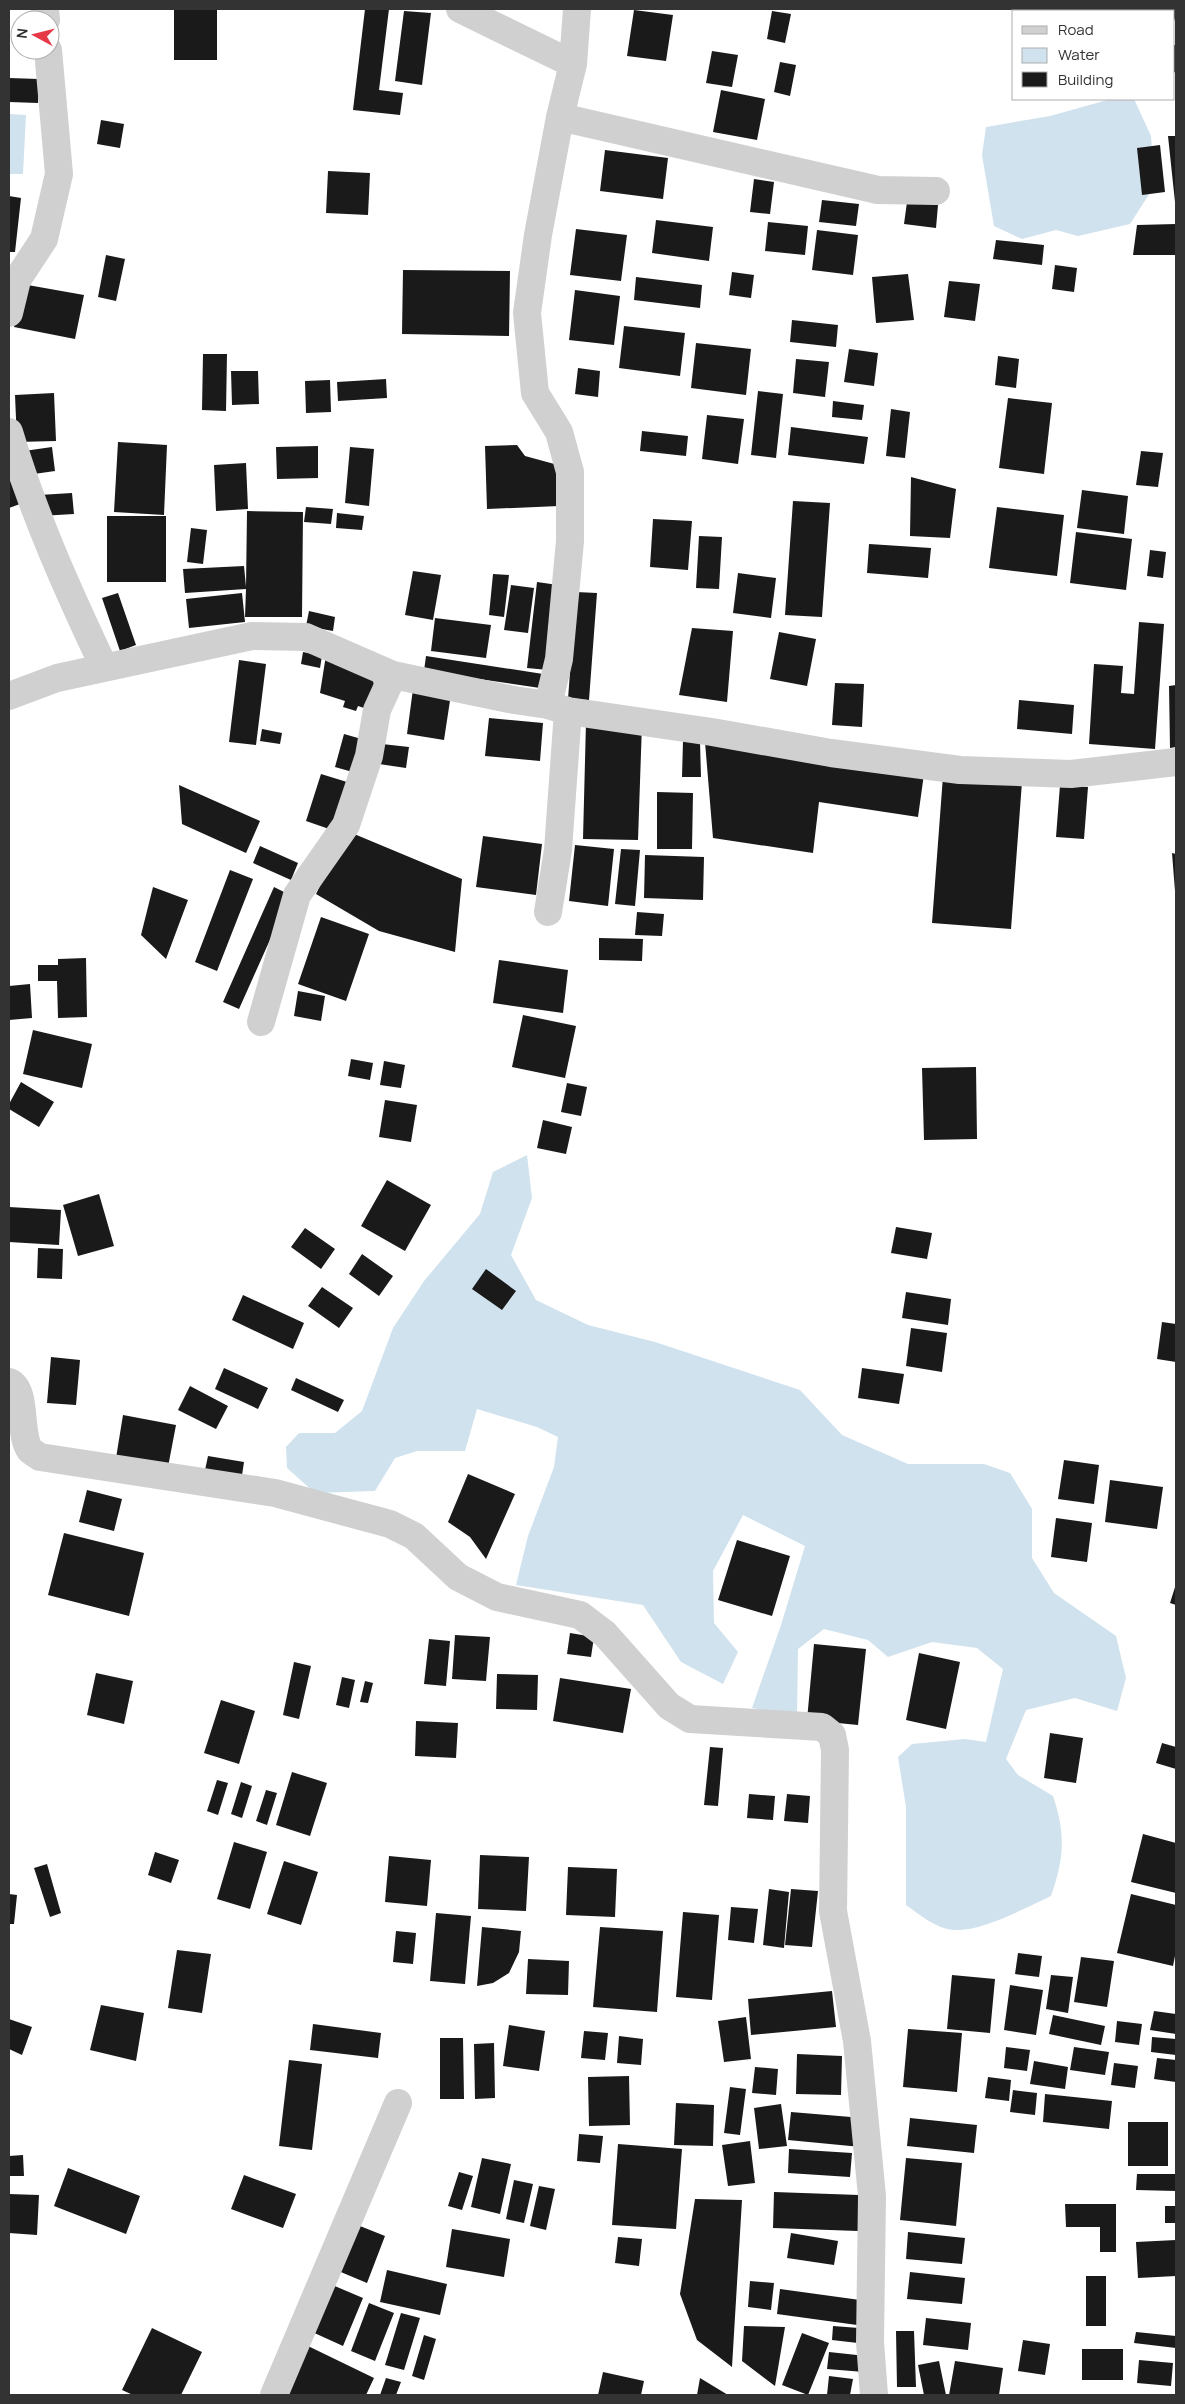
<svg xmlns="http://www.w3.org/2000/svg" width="1185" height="2404" viewBox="0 0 1185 2404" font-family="Manrope,sans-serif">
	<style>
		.water { fill: #cfe2ee }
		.building { fill: #1a1a1a }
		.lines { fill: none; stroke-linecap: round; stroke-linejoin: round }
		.minor { stroke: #d0d0d0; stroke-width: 28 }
	</style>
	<rect width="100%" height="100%" fill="#fff"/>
	<path class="water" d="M1111 99H1134L1151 136 1155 185 1130 224 1078 236 1056 230 1022 239 994 226 982 155 986 127 1050 116Z
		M9 114 26 115 23 174H9Z
		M527 1155 532 1198 511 1255 536 1300 588 1325 655 1342 800 1390 842 1435 908 1464H984L1010 1473 1032 1509V1558L1054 1593 1116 1636 1126 1678 1117 1711 1075 1698 1026 1710 1006 1759 1018 1775 1053 1796C1066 1834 1064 1859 1051 1896 1025 1908 981 1932 953 1930 935 1928 920 1915 906 1905V1807L898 1757 912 1744 965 1739 986 1742 1003 1669 977 1648 932 1642 888 1657 868 1640 824 1629 798 1649 797 1716 752 1708 781 1625 805 1546 743 1515 713 1571 714 1623 738 1652 723 1684 681 1662 643 1605 516 1585 528 1536 554 1467 558 1437 537 1427 477 1409 465 1451H417L395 1458 375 1491 315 1493 287 1468 286 1447 299 1433H335L362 1411 393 1328 424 1281 480 1214 493 1172Z"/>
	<path class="building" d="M174 9H217V60H174Z
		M365 9H389L379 90 403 93 400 115 353 110Z
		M1094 9H1131L1130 11H1093Z
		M1137 9H1176V15L1174 21V11H1136Z
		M634 10 673 15 666 61 627 56Z
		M404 11 431 13 422 85 395 81Z
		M772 11 791 14 785 43 767 39Z
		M1174 45H1176V73L1174 72Z
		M712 51 738 55 732 87 706 83Z
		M780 62 796 65 790 96 774 92Z
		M9 78 39 79 38 103 9 102Z
		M721 90 765 99 757 140 713 132Z
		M101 120 124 124 120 148 97 144Z
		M1168 136H1176V202H1175Z
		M1160 145 1165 192 1142 195 1137 148Z
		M605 150 668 158 663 199 600 191Z
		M328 171 370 173 368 215 326 213Z
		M754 179 774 182 770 214 750 212Z
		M9 196 21 198 15 252H9Z
		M822 200 859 204 856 226 819 222Z
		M907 202 938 205 936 228 904 224Z
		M656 220 713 227 709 261 652 253Z
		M768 222 808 226 805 255 765 251Z
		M1176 224V255H1133L1137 225Z
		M576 229 627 235 621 281 570 275Z
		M817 230 858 235 853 275 812 270Z
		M996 240 1044 245 1042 265 993 259Z
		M106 255 125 259 116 301 98 297Z
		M1055 265 1077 268 1074 292 1052 289Z
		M403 270 510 271 509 336 402 334Z
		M732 272 754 275 751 298 729 295Z
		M908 274 914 320 876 323 872 277Z
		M636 277 702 285 700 308 634 300Z
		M949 281 980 284 975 321 944 317Z
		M22 284 84 295 75 339 14 327Z
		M575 290 620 296 614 345 569 340Z
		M792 320 838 325 836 347 790 342Z
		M624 326 685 333 680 376 619 368Z
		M696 343 751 349 746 395 691 388Z
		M849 349 878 353 874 386 844 382Z
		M203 354H227L226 411 202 410Z
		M998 356 1019 359 1016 388 995 385Z
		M796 359 829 362 825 397 793 393Z
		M578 368 600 371 598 397 575 394Z
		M231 371H258L259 404 232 405Z
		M386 379 387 398 338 401 337 382Z
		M330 380 331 412 306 413 305 381Z
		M758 391 783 394 776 458 751 455Z
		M54 393 56 441 17 442 15 395Z
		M1008 398 1052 403 1044 474 999 468Z
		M833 401 864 405 862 420 832 417Z
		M891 409 910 412 905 458 886 456Z
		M707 415 744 419 738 464 702 459Z
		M791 427 868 437 864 464 788 455Z
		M642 431 688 436 686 456 640 451Z
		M118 442 167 445 164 515 114 512Z
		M517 445 525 456 558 465 559 506 487 509 485 446Z
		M318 446V478L277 479 276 447Z
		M52 447 55 471 27 475 24 451Z
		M350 447 374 449 369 506 345 503Z
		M1141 451 1163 453 1158 487 1136 485Z
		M246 463 248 509 216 511 214 465Z
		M911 477 956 489 950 538 910 536Z
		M13 480 20 504 9 508V481Z
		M1082 490 1128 496 1124 534 1077 528Z
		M72 493 74 514 40 516 39 495Z
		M793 501 830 503 822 617 785 615Z
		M306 507 333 509 331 524 304 522Z
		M997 507 1064 515 1057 576 989 568Z
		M247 511 303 512 302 617H245L246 589 185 593 183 569 244 566 246 587Z
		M337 513 364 516 362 530 336 528Z
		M107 516H166V582H107Z
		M653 519 692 521 688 570 650 567Z
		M191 528 207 530 203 564 187 562Z
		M1076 532 1132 539 1126 590 1070 583Z
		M699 536 722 537 719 589 696 588Z
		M869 544 931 548 928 578 867 573Z
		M1150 550 1166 552 1163 578 1147 576Z
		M413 571 441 575 433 620 405 615Z
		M738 573 776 578 771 618 733 613Z
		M493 574 509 575 504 617 489 615Z
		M537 582 558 585 548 670 527 668Z
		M511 585 534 588 528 633 504 630Z
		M576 592 597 593 589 700 568 699Z
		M118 593 136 645 120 651 102 598Z
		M242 593 245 622 189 628 186 599Z
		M309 611 335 617 333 631 306 626Z
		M435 618 491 625 486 658 431 651Z
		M1139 622 1164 624 1155 749 1089 744 1094 664 1123 666 1121 693 1134 694Z
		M692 628 733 631 727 702 679 695Z
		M779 632 816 639 807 686 770 679Z
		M303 652 322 656 320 668 301 664Z
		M326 655 372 676 376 694 370 710 358 706 356 711 343 707 345 701 320 693Z
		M426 656 543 674 540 688 424 671Z
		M239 660 266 664 256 745 229 742Z
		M835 683 864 684 862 727 832 725Z
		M1176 685V747L1170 748 1169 686Z
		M413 689 451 694 444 740 407 734Z
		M1019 700 1074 705 1072 734 1017 729Z
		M489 718 543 723 540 761 485 756Z
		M586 722 642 724 638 840 583 839Z
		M262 729 282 733 280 744 260 741Z
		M344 734 365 740 356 773 335 767Z
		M683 741H700L701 777H682Z
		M705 742 924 774 918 817 819 802 813 853 713 838Z
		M382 744 409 747 406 768 379 764Z
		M321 774 347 782 332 830 306 821Z
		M943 776 1022 782 1011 929 932 923Z
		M179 785 260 821 246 853 182 824Z
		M1060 785 1088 787 1084 839 1056 837Z
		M657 792 693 793 692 849H657Z
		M347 831 462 879 455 952 379 931 316 894Z
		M483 836 542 844 536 895 476 887Z
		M575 845 614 849 608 906 569 901Z
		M260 846 298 863 291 880 253 863Z
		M621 849 640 850 635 906 615 904Z
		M1172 853 1176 854V891H1175Z
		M645 855 704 857 703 900 644 898Z
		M230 870 253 879 217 971 195 962Z
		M153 887 188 900 166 959 141 935Z
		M274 887 290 895 239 1009 223 1002Z
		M637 912 664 914 662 936 635 935Z
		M321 917 369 934 346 1001 298 984Z
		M599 938 643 939 642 961 599 960Z
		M86 958 87 1017 58 1018 57 981H38V965H58V959Z
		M499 960 568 970 563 1013 493 1003Z
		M30 984 32 1018 9 1020V986Z
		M298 991 325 996 321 1021 294 1016Z
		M523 1015 576 1026 565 1078 512 1067Z
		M33 1030 92 1044 82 1088 23 1074Z
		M351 1059 373 1063 370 1080 348 1076Z
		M384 1061 405 1065 401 1088 380 1085Z
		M976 1067 977 1139 924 1140 922 1068Z
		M21 1082 54 1102 39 1127 9 1109V1104Z
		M567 1083 587 1087 581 1116 561 1112Z
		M385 1100 417 1105 411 1142 379 1137Z
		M543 1120 572 1127 566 1154 537 1148Z
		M387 1180 431 1205 405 1251 361 1226Z
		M99 1194 114 1246 78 1256 63 1205Z
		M9 1207 61 1210 59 1245 9 1242Z
		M896 1227 932 1233 927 1259 891 1253Z
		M305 1228 335 1249 321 1269 291 1247Z
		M38 1248 63 1249 62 1279 37 1278Z
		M362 1254 393 1276 379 1296 349 1274Z
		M486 1269 516 1291 502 1310 472 1289Z
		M322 1287 353 1308 339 1328 308 1306Z
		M906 1292 951 1299 948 1325 902 1318Z
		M243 1295 304 1323 293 1349 232 1320Z
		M1162 1322 1176 1324V1362L1157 1359Z
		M911 1328 947 1333 942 1372 906 1366Z
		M51 1357 80 1360 76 1405 47 1403Z
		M224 1368 268 1388 258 1409 215 1389Z
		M862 1368 904 1374 899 1404 858 1398Z
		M296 1378 344 1400 338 1412 291 1390Z
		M190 1386 228 1406 216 1429 178 1410Z
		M123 1415 176 1425 168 1467 116 1458Z
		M208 1456 244 1462 241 1482 204 1475Z
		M1064 1460 1099 1465 1094 1504 1058 1499Z
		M468 1474 515 1494 486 1559 470 1537 448 1522Z
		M1110 1480 1163 1487 1157 1529 1105 1522Z
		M87 1490 122 1499 114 1531 79 1522Z
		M1056 1518 1092 1523 1087 1562 1051 1557Z
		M64 1533 144 1553 129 1616 48 1595Z
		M737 1540 790 1556 772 1616 718 1600Z
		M1176 1584V1605L1170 1603Z
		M570 1633 594 1637 591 1657 567 1654Z
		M455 1635 490 1637 486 1681 452 1679Z
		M429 1639 450 1641 446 1686 424 1684Z
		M814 1644 866 1649 858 1725 807 1720Z
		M919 1653 960 1662 946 1729 906 1720Z
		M294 1662 311 1666 299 1719 283 1715Z
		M96 1673 133 1681 124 1724 87 1715Z
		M497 1674 538 1675 537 1710 496 1709Z
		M342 1677 355 1680 349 1708 336 1705Z
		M560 1678 631 1689 623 1733 553 1721Z
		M365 1681 373 1683 368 1703 360 1702Z
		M221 1700 255 1711 239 1764 204 1753Z
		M416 1721 458 1723 456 1758 415 1756Z
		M1050 1733 1083 1738 1076 1783 1044 1778Z
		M1162 1743 1176 1747V1769L1156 1763Z
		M710 1747 723 1748 718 1806 704 1805Z
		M292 1772 327 1783 310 1836 276 1825Z
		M217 1780 228 1783 218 1815 207 1811Z
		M241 1782 252 1786 242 1818 231 1814Z
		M266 1790 277 1793 267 1825 256 1821Z
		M749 1794 775 1796 773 1820 747 1818Z
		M787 1794 810 1796 808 1823 784 1821Z
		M1143 1834 1176 1843V1893L1131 1882Z
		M234 1842 267 1852 250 1909 217 1899Z
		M155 1852 179 1860 171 1883 148 1875Z
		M480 1855 529 1857 526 1911 478 1909Z
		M389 1856 431 1860 427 1906 385 1902Z
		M284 1861 318 1872 301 1925 267 1914Z
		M47 1864 61 1913 50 1917 34 1868Z
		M568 1867 617 1869 615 1917 566 1915Z
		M769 1889 789 1892 784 1948 763 1945Z
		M791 1889 818 1891 812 1947 785 1945Z
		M9 1894 17 1895 14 1924H9Z
		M1131 1894 1176 1905V1951L1173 1966 1117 1953Z
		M731 1907 758 1909 754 1943 728 1940Z
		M683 1912 719 1915 712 2000 676 1997Z
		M436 1913 471 1916 465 1984 430 1981Z
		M482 1927 521 1931 519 1952 509 1973 493 1983 477 1986Z
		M600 1927 663 1931 657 2012 593 2007Z
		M396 1931 416 1933 413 1964 393 1962Z
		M177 1950 211 1954 202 2013 168 2008Z
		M1018 1953 1042 1956 1039 1977 1015 1974Z
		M1081 1957 1114 1961 1107 2007 1074 2002Z
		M528 1959 569 1961 568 1995 526 1994Z
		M952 1975 995 1979 990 2033 947 2029Z
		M1051 1975 1073 1977 1068 2013 1046 2009Z
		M1010 1985 1043 1990 1036 2035 1004 2030Z
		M832 1991 836 2027 751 2035 748 1999Z
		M101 2005 144 2013 136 2061 90 2050Z
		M1154 2011 1176 2014V2034L1150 2030Z
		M1053 2015 1105 2026 1101 2045 1049 2034Z
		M746 2017 751 2059 724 2062 718 2021Z
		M9 2019 32 2027 22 2055 9 2049Z
		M1117 2021 1142 2024 1139 2045 1115 2042Z
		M313 2024 381 2033 378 2058 310 2050Z
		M509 2025 545 2031 539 2071 503 2066Z
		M908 2029 962 2033 957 2092 903 2087Z
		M584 2031 608 2033 605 2060 581 2058Z
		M619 2036 643 2039 641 2065 617 2063Z
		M1152 2037 1176 2039V2055L1151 2052Z
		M440 2038H463L464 2099H440Z
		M494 2043 495 2098 475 2099 474 2044Z
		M1006 2047 1030 2050 1027 2071 1004 2068Z
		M1074 2047 1109 2052 1105 2075 1070 2070Z
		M797 2054 842 2056 841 2095 796 2094Z
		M1157 2058 1176 2060V2082L1154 2079Z
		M289 2060 322 2064 312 2150 279 2146Z
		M1034 2061 1068 2067 1065 2089 1030 2084Z
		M1114 2063 1138 2066 1135 2088 1111 2085Z
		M755 2067 778 2069 776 2095 752 2093Z
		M629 2076 630 2125 589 2126 588 2077Z
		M988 2077 1011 2080 1009 2101 985 2098Z
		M730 2087 746 2089 740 2135 724 2133Z
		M1013 2090 1037 2093 1035 2115 1010 2112Z
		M1045 2094 1112 2101 1109 2129 1043 2122Z
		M676 2103 714 2105 713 2146 674 2145Z
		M781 2104 787 2146 759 2149 754 2108Z
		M791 2112 863 2118 861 2147 788 2140Z
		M910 2118 977 2125 974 2153 907 2146Z
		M1128 2122H1168V2166H1128Z
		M579 2134 603 2136 600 2163 577 2161Z
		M750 2141 755 2183 728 2186 722 2145Z
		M618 2144 682 2149 676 2229 612 2225Z
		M789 2149 852 2153 850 2177 788 2173Z
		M23 2155 24 2176H9V2156Z
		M482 2158 511 2164 500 2214 471 2207Z
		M906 2158 962 2163 956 2226 900 2220Z
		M68 2168 140 2196 126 2234 54 2206Z
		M459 2172 473 2176 462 2210 448 2206Z
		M1137 2174H1176V2191L1136 2190Z
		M244 2175 296 2194 283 2228 231 2209Z
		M514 2180 533 2184 524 2223 506 2219Z
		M539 2186 555 2189 546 2230 530 2226Z
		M774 2192 859 2195 858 2231 773 2228Z
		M9 2194 39 2195 37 2235 9 2233Z
		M695 2199 742 2200 732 2367 697 2340 680 2294Z
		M1065 2204H1116V2252H1100V2227H1066Z
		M1165 2206H1176V2223H1165Z
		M355 2224 385 2236 367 2283 336 2270Z
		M452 2229 510 2239 504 2277 446 2267Z
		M908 2232 965 2238 962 2264 906 2259Z
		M791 2233 838 2241 834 2265 787 2258Z
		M618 2237 642 2239 639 2266 615 2263Z
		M1176 2240V2276L1138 2278 1136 2242Z
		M387 2270 447 2284 440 2315 380 2302Z
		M910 2272 965 2278 962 2304 907 2299Z
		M1086 2276H1106V2326H1086Z
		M750 2281 774 2283 771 2310 748 2307Z
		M330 2284 363 2298 343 2346 310 2331Z
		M780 2289 860 2300 857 2325 777 2314Z
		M369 2303 394 2313 375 2361 351 2351Z
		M401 2313 420 2318 404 2370 385 2365Z
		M926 2318 971 2323 968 2350 923 2345Z
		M744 2326 785 2327 775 2386 742 2361Z
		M833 2326 859 2328 858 2343 832 2340Z
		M152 2328 202 2352 181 2395H133L122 2390Z
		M896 2331H914L916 2387H897Z
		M1136 2332 1176 2336V2348L1134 2343Z
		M802 2333 829 2343 808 2395 782 2385Z
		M424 2335 436 2339 424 2380 412 2376Z
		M1023 2340 1050 2344 1045 2375 1018 2371Z
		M308 2346 374 2378 366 2395H285Z
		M1082 2349H1123V2380H1082Z
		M829 2352 866 2356 864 2372 827 2369Z
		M1139 2360 1173 2363 1171 2386 1137 2383Z
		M939 2361 946 2395H924L918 2365Z
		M955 2361 1003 2368 999 2395H949Z
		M603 2372 644 2381 641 2395H598Z
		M829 2376 853 2379 850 2395H827Z
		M386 2378 401 2382 396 2395H380Z
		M700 2378 728 2395H697Z"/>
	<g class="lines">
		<path class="minor" d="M45 9 46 20
			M460 9 573 64
			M560 117 878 190 936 191
			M9 313 17 280 44 239 59 174 48 50
			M9 432C33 513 68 591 104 667
			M9 696 57 678 252 636 306 637 393 675 514 700 548 705 568 711 712 732 831 753 960 770 1071 774 1176 762
			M548 705 559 659 570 541V472L559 432 535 393 527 313 538 235 560 117 573 64 577 9
			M548 912 558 850 568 711
			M261 1022 297 895 346 825 369 756 377 710 393 675
			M9 1382C28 1390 18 1434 30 1450 32 1452 37 1455 40 1457L275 1493 390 1524 414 1536 458 1577 497 1597 580 1615 605 1634 669 1706 690 1719 822 1727 832 1735 835 1750 833 1911 857 2041 872 2196 870 2342 874 2395
			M274 2395 398 2103"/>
	</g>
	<rect width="1185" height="2404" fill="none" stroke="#333333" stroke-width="20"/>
	<rect x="1012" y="10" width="162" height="90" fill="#ffffff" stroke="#adadad"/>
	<rect x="1022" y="26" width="25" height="8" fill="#d0d0d0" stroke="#adadad"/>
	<text x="1058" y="35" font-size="15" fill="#333333">Road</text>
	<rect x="1022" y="48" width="25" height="15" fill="#cfe2ee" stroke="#adadad"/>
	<text x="1058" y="60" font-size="15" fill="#333333">Water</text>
	<rect x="1022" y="72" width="25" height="15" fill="#1a1a1a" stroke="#adadad"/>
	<text x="1058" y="85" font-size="15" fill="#333333">Building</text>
	<g transform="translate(35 35) rotate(277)"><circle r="24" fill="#ffffff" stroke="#adadad"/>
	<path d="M0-4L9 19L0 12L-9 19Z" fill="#e63946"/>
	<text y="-8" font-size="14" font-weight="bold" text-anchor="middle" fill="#333333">N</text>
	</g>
</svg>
